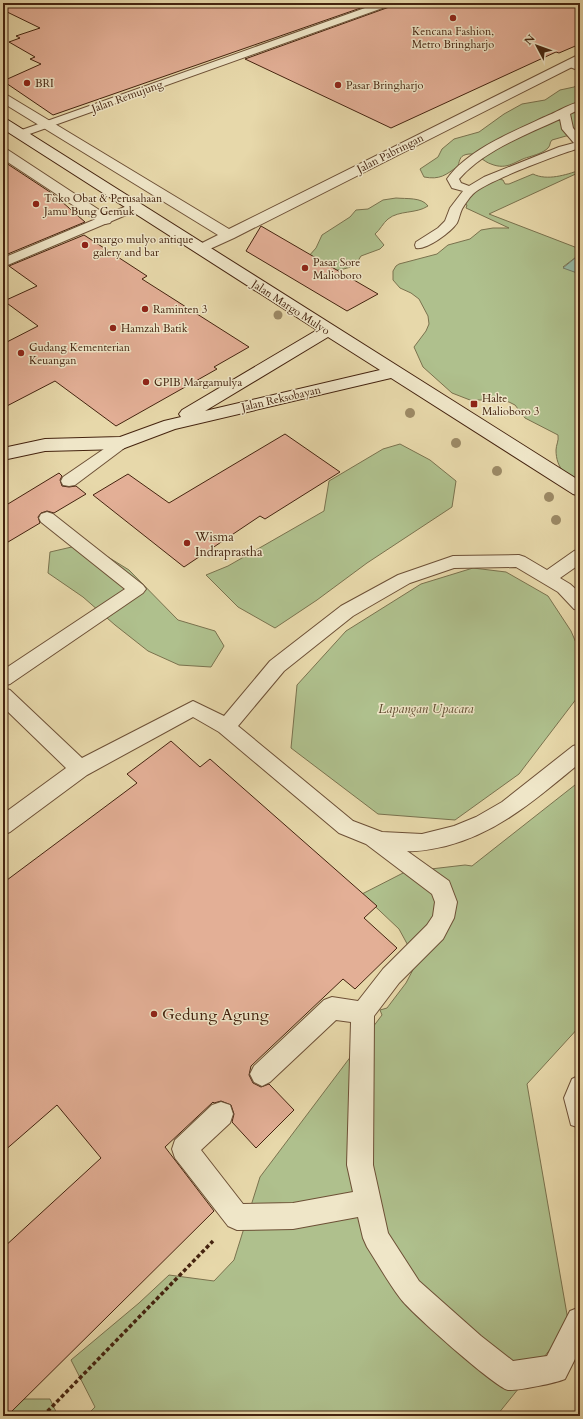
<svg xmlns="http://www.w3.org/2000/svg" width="583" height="1419" viewBox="0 0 583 1419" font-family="Cardo,serif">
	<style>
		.green { fill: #afc08d; stroke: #7a724e }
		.water { fill: #97baa6; stroke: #767e6a }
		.building { fill: #e3af96; stroke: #44230f }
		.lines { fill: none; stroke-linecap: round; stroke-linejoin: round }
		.lane-casing { stroke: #6d5036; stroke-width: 2 }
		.street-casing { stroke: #6d5036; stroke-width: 2 }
		.secondary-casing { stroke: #44230f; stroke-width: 2 }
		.path { stroke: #44230f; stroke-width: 3.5; stroke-dasharray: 4 2.5; stroke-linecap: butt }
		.lane { fill: #efe6c8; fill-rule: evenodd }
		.street { fill: #efe6c8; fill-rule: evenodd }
		.secondary { fill: #efe6c8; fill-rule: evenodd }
		.tree { fill: #9c8a66 }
		.poi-dot { fill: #8f2418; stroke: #efe6c8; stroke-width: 1.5 }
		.labels { text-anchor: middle; stroke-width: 3; stroke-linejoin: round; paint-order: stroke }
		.far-poi-label { font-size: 11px; fill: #44230f; stroke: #efe6c8; text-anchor: start }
		.far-street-label { font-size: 11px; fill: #44230f; stroke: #efe6c8 }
		.poi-label { font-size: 13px; fill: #44230f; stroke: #efe6c8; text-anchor: start }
		.park-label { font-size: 13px; font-style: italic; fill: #5f4a2e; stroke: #efe6c8 }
		.near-poi-label { font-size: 16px; fill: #44230f; stroke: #efe6c8; text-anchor: start }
	</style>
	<rect width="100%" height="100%" fill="#e7d8aa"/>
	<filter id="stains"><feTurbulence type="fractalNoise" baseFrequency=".005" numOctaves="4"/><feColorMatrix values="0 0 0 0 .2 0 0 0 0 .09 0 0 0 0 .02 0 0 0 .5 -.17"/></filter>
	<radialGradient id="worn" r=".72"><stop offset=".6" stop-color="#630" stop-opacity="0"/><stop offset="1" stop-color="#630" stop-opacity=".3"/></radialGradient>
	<path class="green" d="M580 83V136H566L552 140C549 143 551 145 548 148 543 153 535 155 529 157 516 160 508 171 491 164 484 162 477 153 469 154 460 155 460 159 458 166 446 175 440 180 424 177L420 169 438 157 442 149 454 139 479 132 504 114 522 104 545 100 560 90 574 87Z
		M580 170V172L489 214 580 249V254L563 267 580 274V487C567 476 556 469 556 450 556 445 559 441 558 435L525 418 515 405 509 402 501 400H470L452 393 423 367 414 347 426 331 429 324 428 316 419 299 411 293 400 288 393 280V271L396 266 399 264 437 254 448 245 470 239 481 230 493 228H509L466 208 467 205 462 202C471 195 492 176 503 180L505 184H509L533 174C547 181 566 175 580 170Z
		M396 198C406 199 422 197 428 206 416 214 399 210 388 219 383 223 380 230 375 234L384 245 380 249 361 256C354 269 347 268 333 271L308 257 316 248 322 235 350 217 356 210 368 209 383 200Z
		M400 444 430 460 456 481 452 507 367 563 317 600 275 628 238 607 206 575 228 566 324 511 329 481 383 449Z
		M76 546 84 557H108L129 570 178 620 215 631 224 646 211 667 179 665 148 651 115 625 83 597 48 573 50 552Z
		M473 568 506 572 548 596 571 631 580 652V694L519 774 455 820 378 814 291 748 297 685 346 631 421 584Z
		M580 781V1026L527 1084 569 1326 498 1414 499 1416H86L95 1407 71 1360 139 1303 169 1275 214 1281 234 1260 260 1177 382 1015 380 1010 387 1008 406 983 417 962 399 929 362 894 405 872 465 865 472 866Z
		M24 1399H50L58 1416H5Z"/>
	<path class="water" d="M580 254V274L563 268Z"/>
	<path class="building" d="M3 3H375L53 115 3 81 41 64 30 59 35 57 9 42 20 38 16 36 40 28 3 10Z
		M394 3H580V44L559 53 556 52 391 128 245 59 392 6Z
		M3 161 53 194 85 222 3 256Z
		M261 226 378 294 347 311 246 251Z
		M84 235 147 276 142 279 249 347 214 367 217 369 116 426 55 381 3 408V344L38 326 4 301 37 286 9 266Z
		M285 434 340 472 265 519 260 516 184 567 93 495 128 474 169 503Z
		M59 473 62 476 60 480 62 486 69 487 76 486 86 494 54 513 47 511 41 513 38 517 40 523 3 545V507Z
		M171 741 200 767 210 759 377 906 364 918 397 948 355 989 343 979 251 1066 249 1075 253 1083 261 1087 269 1084 294 1110 256 1148 232 1122 234 1114 231 1105 221 1101 214 1103 213 1102 165 1147 214 1211 7 1416H3V1248L101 1158 57 1105 3 1152V883L137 783 127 774Z"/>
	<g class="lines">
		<defs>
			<path id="lane" d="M379 3H393L391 5 24 136H16L14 134 16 132Z
				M569 60 580 64V71L565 65 564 63Z
				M580 102V109L570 114 573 128 580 136V148C562 153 484 182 473 194 469 198 465 204 462 209 460 213 459 219 457 223 451 232 427 250 416 248L415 245 416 242 438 228 445 221 450 208 463 191 452 188 447 179C468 149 517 130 549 115 559 111 569 104 580 102ZM560 119 562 129 574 143 559 147 484 177 469 186 461 183 459 179C484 150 526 135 560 119Z
				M134 203 138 204 140 207 138 210 3 267V258Z
				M122 438 127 440 130 443 127 446 75 485 69 486 63 485 61 481 63 477 117 440Z
				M47 512 53 514 143 585 146 589 143 593 10 684 3 686V670L125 589 41 522 39 518 41 514Z
				M580 549V564L560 578 570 584 580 593V610L574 609 558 592 516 567 454 568 410 583 353 616 284 671 238 726 353 821 382 832 422 834 454 826 476 817 502 802 573 746 580 744V763C538 797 500 832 446 846 432 849 421 852 407 851L449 881 457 902 454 918 443 939 399 983 374 1016 373 1165 388 1233 419 1281 481 1336 513 1361 547 1356 570 1311 580 1307V1349L565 1379C556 1383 517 1391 508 1390 495 1387 410 1312 400 1298 388 1282 378 1264 367 1247L363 1238 358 1217 293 1229 237 1230 228 1226 175 1158 172 1149 175 1140 212 1105 221 1102 230 1105 233 1114 230 1123 201 1150 243 1204 293 1203 353 1192 347 1165 351 1022 336 1020 270 1082 262 1086 254 1082 250 1074 254 1066 324 1000 332 997 358 1001 383 969 427 925 433 916 435 902 432 894 366 844 339 833 219 732 193 717 87 775 10 832 3 835V814L66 768 3 707V688L10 690 82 758 193 701 224 716 270 661 341 606 398 575 453 556 519 555 525 557 547 570 574 551Z
				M580 1075V1128L571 1125 564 1098 572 1079Z"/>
			<path id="street" d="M580 54V63L234 238 201 253 196 252 194 249 196 246 218 235 3 103V94L7 95 229 229Z
				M3 149 8 150 110 217 112 220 110 223 105 224 100 223 3 159Z"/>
			<path id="secondary" d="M3 119 8 120 580 481V496L573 494 391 378 175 429 122 449 45 451 3 460V448L45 439 120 437 164 421 181 417 179 414 182 410 317 330 3 129ZM328 337 380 370 205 411Z"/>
		</defs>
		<use href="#lane" class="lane-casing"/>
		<use href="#street" class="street-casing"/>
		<use href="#secondary" class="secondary-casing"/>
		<path class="path" d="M43 1416 213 1241"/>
		<use href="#lane" class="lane"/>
		<use href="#street" class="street"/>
		<use href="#secondary" class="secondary"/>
	</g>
	<g class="tree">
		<circle cx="278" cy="315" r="4.5"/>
		<circle cx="410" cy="413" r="5"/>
		<circle cx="456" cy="443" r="5"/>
		<circle cx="497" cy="471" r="5"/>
		<circle cx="549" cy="497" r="5"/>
		<circle cx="556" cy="520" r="5"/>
	</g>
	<g class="poi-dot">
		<circle cx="453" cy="18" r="4"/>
		<circle cx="27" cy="83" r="4"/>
		<circle cx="338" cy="85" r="4"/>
		<circle cx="36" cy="204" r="4"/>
		<circle cx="85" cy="245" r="4"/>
		<circle cx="305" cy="268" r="4"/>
		<circle cx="145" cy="309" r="4"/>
		<circle cx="113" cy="328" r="4"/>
		<circle cx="21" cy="353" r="4"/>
		<circle cx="146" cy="382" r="4"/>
		<rect x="470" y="400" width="8" height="8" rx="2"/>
		<circle cx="187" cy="543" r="4"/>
		<circle cx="154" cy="1014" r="4"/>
	</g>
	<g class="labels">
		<g class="far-poi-label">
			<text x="453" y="35" text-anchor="middle">Kencana Fashion,<tspan x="453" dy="13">Metro Bringharjo</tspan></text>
			<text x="35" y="87">BRI</text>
			<text x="346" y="89">Pasar Bringharjo</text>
			<text x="44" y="202">Toko Obat &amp; Perusahaan<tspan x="44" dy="13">Jamu Bung Gemuk</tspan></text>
			<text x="93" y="243">margo mulyo antique<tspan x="93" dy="13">galery and bar</tspan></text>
			<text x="313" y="266">Pasar Sore<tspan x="313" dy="13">Malioboro</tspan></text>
			<text x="153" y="313">Raminten 3</text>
			<text x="121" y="332">Hamzah Batik</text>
			<text x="29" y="351">Gudang Kementerian<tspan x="29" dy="13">Keuangan</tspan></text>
			<text x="154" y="386">GPIB Margamulya</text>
			<text x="482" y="402">Halte<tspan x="482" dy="13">Malioboro 3</tspan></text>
		</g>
		<g class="far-street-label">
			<text transform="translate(127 96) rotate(-20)" y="4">Jalan Remujung</text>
			<text transform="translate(390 153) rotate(-27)" y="4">Jalan Pabringan</text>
			<text transform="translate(291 307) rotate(33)" y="4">Jalan Margo Mulyo</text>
			<text transform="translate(281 398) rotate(-13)" y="4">Jalan Reksobayan</text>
		</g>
		<g class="poi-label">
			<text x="195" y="541">Wisma<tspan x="195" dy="15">Indraprastha</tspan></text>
		</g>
		<g class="park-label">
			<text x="426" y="713">Lapangan Upacara</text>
		</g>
		<g class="near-poi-label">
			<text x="162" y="1020">Gedung Agung</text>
		</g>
	</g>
	<rect width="583" height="1419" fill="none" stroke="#e7d8aa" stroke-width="16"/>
	<rect x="4" y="4" width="575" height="1411" fill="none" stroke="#44230f" stroke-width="2"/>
	<rect x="8" y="8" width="567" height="1403" fill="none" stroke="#44230f"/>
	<g transform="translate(537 46) rotate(311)" stroke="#efe6c8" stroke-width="3" paint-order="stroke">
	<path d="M0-3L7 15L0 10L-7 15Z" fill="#44230f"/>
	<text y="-6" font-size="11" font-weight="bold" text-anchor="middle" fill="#44230f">N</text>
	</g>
	<rect width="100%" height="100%" filter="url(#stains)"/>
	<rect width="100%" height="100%" fill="url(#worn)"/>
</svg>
